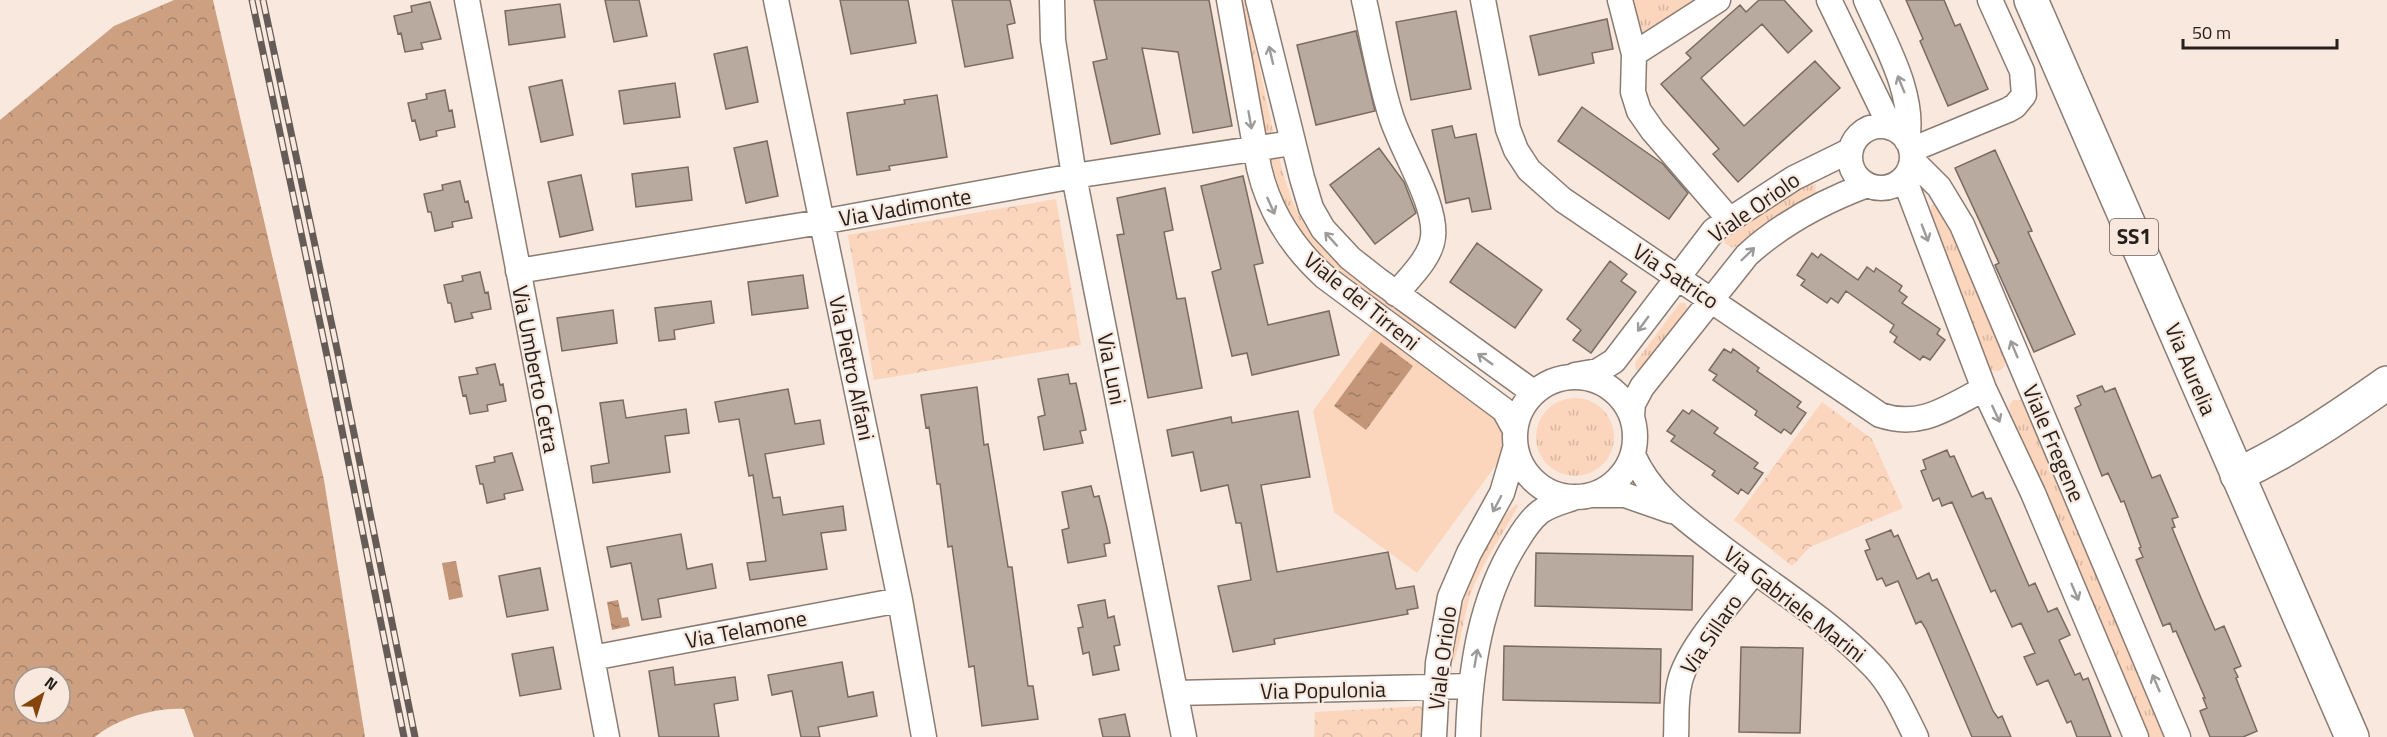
<svg xmlns="http://www.w3.org/2000/svg" width="2387" height="737" viewBox="0 0 2387 737" font-family="'Titillium Web',sans-serif">
	<style>
		.grass { fill: url(#grass-tufts) }
		.forest { fill: url(#forest-crowns); fill-rule: evenodd }
		.park { fill: url(#park-crowns) }
		.pitch { fill: #fbd5bc }
		.water { fill: url(#water-ripples) }
		.building { fill: #b9aaa0; stroke: #796b62; stroke-width: 1.5 }
		.lines { fill: none; stroke-linecap: round; stroke-linejoin: round }
		.street-casing { stroke: #8b7c73; stroke-width: 27 }
		.secondary-casing { stroke: #8b7c73; stroke-width: 36 }
		.primary-casing { stroke: #8b7c73; stroke-width: 36 }
		.street { stroke: #fff; stroke-width: 24 }
		.secondary { stroke: #fff; stroke-width: 33 }
		.primary { stroke: #fff; stroke-width: 33 }
		.rail-casing { stroke: #655c57; stroke-width: 7 }
		.rail { stroke: #f8e8dd; stroke-width: 4.5; stroke-dasharray: 14; stroke-linecap: butt }
		.oneway { stroke: #9d9b99 }
		.labels { text-anchor: middle; stroke-width: 4.5; stroke-linejoin: round; paint-order: stroke }
		.shield { fill: #f8e8dd; stroke: #655c57; stroke-width: 1.5 }
		.shield-label { font-size: 21px; font-weight: bold; fill: #26201d }
		.street-label { font-size: 22px; fill: #26201d; stroke: #f8e8dd }
	</style>
	<defs>
		<pattern id="grass-tufts" width="24" height="20" patternUnits="userSpaceOnUse" patternTransform="scale(1.5)"><rect width="24" height="20" fill="#fbd5bc"/><path d="M3 7l-1-3M5 7V3M7 7l1-3M15 17l-1-3M17 17v-4M19 17l1-3" fill="none" stroke="#d7b7a1"/></pattern>
		<pattern id="forest-crowns" width="20" height="18" patternUnits="userSpaceOnUse" patternTransform="scale(1.5)"><rect width="20" height="18" fill="#cda082"/><path d="M2 6a3 3 0 1 1 6 0M12 15a3 3 0 1 1 6 0" fill="none" stroke="#a6826a"/></pattern>
		<pattern id="park-crowns" width="20" height="18" patternUnits="userSpaceOnUse" patternTransform="scale(1.5)"><rect width="20" height="18" fill="#fbd5bc"/><path d="M2 6a3 3 0 1 1 6 0M12 15a3 3 0 1 1 6 0" fill="none" stroke="#d7b7a1"/></pattern>
		<pattern id="water-ripples" width="26" height="14" patternUnits="userSpaceOnUse" patternTransform="scale(1.5)"><rect width="26" height="14" fill="#c39679"/><path d="M2 4q2-2 4 0t4 0M15 11q2-2 4 0t4 0" fill="none" stroke="#9e7a63"/></pattern>
	</defs>
	<rect width="100%" height="100%" fill="#f8e8dd"/>
	<path class="grass" d="M1237 0H1246C1252 34 1260 69 1267 103 1278 150 1285 206 1318 244 1352 282 1395 309 1436 338V343H1432C1395 316 1339 282 1311 247 1278 207 1269 152 1259 103 1252 68 1244 34 1237 0Z
		M1633 0H1701L1642 33Z
		M1806 184H1816L1815 194 1733 248 1724 243 1727 233Z
		M1936 203 1951 222 2004 357 2005 366 1999 371 1990 370 1986 363 1930 214 1931 206Z
		M1680 303H1685L1688 309 1644 369 1636 370 1635 363Z
		M1536 437a39 39 0 1 1 78 0a39 39 0 1 1-78 0Z
		M2013 400H2021L2024 403 2166 737H2148L2010 411 2009 406Z
		M1516 504 1518 506C1502 536 1483 561 1471 593 1464 612 1461 647 1453 662 1449 653 1454 640 1456 630 1465 591 1487 532 1516 504Z"/>
	<path class="forest" d="M174 0H213L324 480 365 737H194L184 709C156 707 116 719 95 737H0V120L114 26ZM24 677H60V713H24Z"/>
	<path class="park" d="M1056 199 1081 345 874 380 848 235Z
		M1822 402 1872 439 1903 508 1810 547 1792 566 1734 520Z
		M1424 706V737H1314L1315 712Z"/>
	<path class="pitch" d="M1377 324 1501 415 1504 454 1417 573 1334 512 1313 411Z"/>
	<path class="water" d="M1381 342 1413 366 1366 430 1334 406Z
		M456 561 463 597 449 600 442 563Z
		M618 600 622 618 628 617 630 626 612 630 607 602Z"/>
	<path class="building" d="M605 0H639L647 36 614 42Z
		M840 0H908L916 43 851 54Z
		M952 0H1010L1015 23 1007 25 1013 58 965 67Z
		M1094 0H1209L1232 126 1193 133 1178 52 1142 48 1160 134 1111 144 1093 62 1107 59Z
		M1759 0H1784L1812 31 1788 53 1762 24 1701 78 1744 126 1815 61 1840 88 1738 182 1713 154 1719 149 1661 84 1691 58 1686 53 1740 5 1746 12Z
		M1906 0H1944L1955 26 1960 24 1988 89 1948 106 1920 41 1923 39Z
		M430 2 441 39 421 43 423 49 405 52 401 33 398 34 394 16 412 12 411 6Z
		M560 4 565 37 509 45 505 11Z
		M1456 11 1471 89 1411 100 1396 22Z
		M1607 19 1613 49 1592 53 1594 63 1539 75 1530 36Z
		M1356 31 1375 111 1316 125 1297 45Z
		M747 47 758 102 726 109 714 54Z
		M562 80 573 135 541 142 529 87Z
		M675 83 680 117 624 124 619 91Z
		M445 90 449 111 452 110 455 127 436 131 437 136 420 140 415 120 412 121 408 103 427 99 426 94Z
		M937 95 947 157 889 166 890 170 857 175 847 113 905 104 904 100Z
		M1582 107 1663 164 1688 193 1669 219 1558 141Z
		M1452 126 1455 138 1476 134 1491 209 1472 212 1469 198 1446 203 1432 130Z
		M767 141 778 196 746 203 734 148Z
		M1379 148 1404 182 1416 213 1375 244 1330 185Z
		M1995 150 2032 231 2028 232 2075 334 2034 352 1995 265 1999 263 1955 168Z
		M688 167 692 200 636 207 632 174Z
		M581 175 593 230 560 237 548 182Z
		M1243 176 1263 263 1254 265 1268 325 1329 311 1339 355 1252 375 1247 353 1232 356 1212 272 1221 269 1201 186Z
		M460 181 465 202 468 201 472 218 452 222 453 227 435 231 431 212H428L424 194 443 190 442 185Z
		M1165 188 1173 230 1164 232 1177 299 1185 298 1202 388 1148 398 1117 235 1124 234 1117 198Z
		M1477 243 1542 290 1515 328 1450 282Z
		M1812 253 1818 258 1821 254 1858 280 1867 267 1874 272 1876 268 1902 286 1899 291 1907 297 1902 303 1940 329 1937 334 1945 340 1930 360 1923 356 1920 360 1894 342 1897 337 1890 332 1894 325 1846 291 1838 303 1831 298 1827 303 1801 285 1805 280 1797 275Z
		M1610 261 1627 274 1621 281 1636 292 1591 353 1573 340 1581 330 1567 319Z
		M480 272 485 293 488 292 491 309 471 313 473 318 455 322 451 303H448L444 285 463 281 462 276Z
		M803 275 808 308 752 315 748 282Z
		M711 301 714 323 674 330 675 339 659 341 655 308Z
		M613 310 617 343 562 351 557 318Z
		M1724 349 1731 353 1733 349 1759 368 1757 371 1801 402 1797 407 1806 413 1791 434 1784 429 1781 433 1755 415 1757 411 1713 380 1717 375 1709 370Z
		M495 364 500 385 503 384 506 401 487 405 488 411 470 414 466 395 463 396 459 377 478 374 476 368Z
		M1068 374 1070 384 1076 383 1083 415 1086 430 1080 431 1083 443 1044 450 1038 417 1045 415 1038 379Z
		M2102 386 2105 392 2115 388 2152 478 2160 475 2178 517 2172 519 2175 527 2172 528 2201 598 2215 630 2224 626 2241 666 2234 669 2238 677 2236 678 2257 731 2243 737H2210L2200 711 2207 708 2203 698H2205L2176 631 2173 632 2170 623 2163 626 2136 560 2143 557 2139 548 2141 547 2124 501 2121 502 2108 473 2102 476 2075 408 2081 405 2077 396Z
		M977 387 984 445 988 444 1008 567H1012L1028 686H1033L1038 719 982 726 974 666 969 667 952 546 948 547 940 484H937L929 427 926 428 921 395Z
		M788 389 795 424 820 420 824 444 765 454 773 498 780 497 783 515 843 506 846 530 821 533 827 569 750 580 747 563 766 561 753 475 749 476 739 419 719 422 715 402Z
		M623 400 626 418 686 409 689 433 665 436 670 472 593 483 591 466 609 463 600 403Z
		M1683 410 1689 414 1692 410 1718 428 1714 433 1758 463 1754 468 1763 473 1748 494 1741 489 1738 494 1712 475 1715 471 1671 441 1675 436 1667 431Z
		M1298 411 1310 477 1261 485 1277 572 1388 552 1396 589 1414 586 1418 608 1407 610 1408 614 1274 639 1275 644 1233 652 1218 586 1251 580 1241 523H1236L1228 485 1201 491 1193 452 1172 456 1167 430 1231 417 1232 423Z
		M1947 450 1950 457 1954 456 1972 497 1983 492 1986 499 1991 498 2029 586 2035 583 2048 612 2057 608 2070 635 2059 640 2075 675 2080 673 2083 680 2088 678 2111 737H2077L2071 721 2067 723 2048 680 2037 685 2024 657 2035 653 2021 623 2012 627 1995 590 1991 592 1952 502 1942 506 1939 498 1933 501 1921 471 1926 469 1923 460Z
		M512 453 523 490 504 494 505 499 487 503 483 484H480L476 466 495 462 494 457Z
		M1091 486 1094 497 1099 496 1107 528 1110 543 1104 544 1106 556 1068 563 1062 530 1069 528 1062 492Z
		M1891 530 1894 537 1898 535 1917 579 1929 573 1932 581 1937 579 1993 711 1998 718 2002 716 2011 737H1972L1926 629 1921 621 1916 624 1898 581 1886 586 1882 578 1877 580 1865 551 1870 549 1866 540Z
		M681 534 687 569 712 564 716 588 658 599 661 617 642 620 631 563 611 567 607 547Z
		M1536 553 1693 556 1692 610 1535 606Z
		M540 568 548 610 507 617 499 576Z
		M1105 600 1108 618 1114 616 1120 645 1114 646 1119 670 1093 675 1089 652 1083 654 1078 628 1083 627 1078 605Z
		M1504 646 1661 649 1660 703 1503 700Z
		M553 647 561 689 520 696 512 654Z
		M1741 647 1803 648 1800 733 1739 732Z
		M842 662 848 697 873 692 877 716 818 727 820 737H801L792 691 772 695 768 675Z
		M673 667 675 685 735 677 738 700 714 704 719 737H659L649 671Z
		M1125 714 1130 737H1103L1099 719Z"/>
	<g class="lines">
		<defs>
			<path id="street" d="M467 0 607 737
				M776 0 900 600 924 737
				M1052 0 1053 40 1074 176 1184 737
				M1229 0 1259 168C1269 211 1292 247 1325 277L1504 410 1514 428
				M1258 0 1302 178 1311 208 1323 229 1350 258 1378 280 1533 392
				M1364 0C1373 39 1379 79 1391 116 1401 149 1437 204 1433 237 1431 258 1409 278 1396 294
				M1483 0 1508 129 1516 150 1529 170 1563 200 1880 415C1921 429 1948 407 1984 389
				M1620 0 1634 54 1633 92 1639 111 1653 131 1729 219
				M1829 0 1891 128
				M1866 0C1884 42 1916 94 1907 141
				M1634 54 1718 0
				M1850 157a31 31 0 1 1 62 0a31 31 0 1 1-62 0Z
				M1911 150 2008 110 2015 106 2024 95 2022 71 1990 0
				M1912 160 1939 187 1962 225 2178 737
				M1904 178 1984 389 2033 493 2136 737
				M518 271 821 222 1074 176 1292 143
				M1575 375 1598 371 1614 361 1714 230 1794 178 1851 150
				M1515 437a60 60 0 1 1 120 0a60 60 0 1 1-120 0Z
				M1632 416 1633 404 1642 387 1747 255C1781 224 1824 201 1867 185
				M1633 455C1651 496 1685 519 1720 546 1771 585 1829 620 1874 667 1893 687 1904 713 1916 737
				M1594 495H1625L1671 511
				M592 658 900 600
				M1176 693 1471 686
				M1434 737 1438 663 1450 597 1469 553 1502 493 1515 449
				M1468 737C1470 670 1480 599 1517 541 1523 531 1530 520 1540 512 1549 505 1562 502 1573 498
				M1676 737C1677 719 1675 699 1680 681 1689 646 1732 601 1754 572"/>
			<path id="secondary" d="M2237 475C2290 450 2339 417 2387 383"/>
			<path id="primary" d="M2031 0 2352 737"/>
		</defs>
		<use href="#street" class="street-casing"/>
		<use href="#secondary" class="secondary-casing"/>
		<use href="#primary" class="primary-casing"/>
		<use href="#street" class="street"/>
		<use href="#secondary" class="secondary"/>
		<use href="#primary" class="primary"/>
		<defs>
			<path id="rail" d="M252 0 327 356 404 737
				M263 0 338 354 415 737"/>
		</defs>
		<use href="#rail" class="rail-casing"/>
		<use href="#rail" class="rail"/>
	</g>
	<defs><path id="oneway-shaft" d="M-6 0H5M1.5-3L5.5 0L1.5 3" fill="none" stroke-width="1.6" stroke-linecap="round" stroke-linejoin="round" transform="scale(1.5)"/></defs>
	<g class="oneway">
		<use href="#oneway-shaft" transform="translate(1271 55) rotate(-103)"/>
		<use href="#oneway-shaft" transform="translate(1901 84) rotate(-112)"/>
		<use href="#oneway-shaft" transform="translate(1250 120) rotate(80)"/>
		<use href="#oneway-shaft" transform="translate(1271 206) rotate(66)"/>
		<use href="#oneway-shaft" transform="translate(1925 233) rotate(69)"/>
		<use href="#oneway-shaft" transform="translate(1331 239) rotate(-132)"/>
		<use href="#oneway-shaft" transform="translate(1748 254) rotate(-44)"/>
		<use href="#oneway-shaft" transform="translate(1643 324) rotate(126)"/>
		<use href="#oneway-shaft" transform="translate(2014 349) rotate(-113)"/>
		<use href="#oneway-shaft" transform="translate(1485 359) rotate(-144)"/>
		<use href="#oneway-shaft" transform="translate(1996 414) rotate(65)"/>
		<use href="#oneway-shaft" transform="translate(1497 504) rotate(118)"/>
		<use href="#oneway-shaft" transform="translate(2075 592) rotate(67)"/>
		<use href="#oneway-shaft" transform="translate(1476 658) rotate(-80)"/>
		<use href="#oneway-shaft" transform="translate(2156 683) rotate(-113)"/>
	</g>
	<g class="labels">
		<rect class="shield" x="2110" y="219" width="48" height="36" rx="4.5"/>
		<g class="shield-label">
			<text x="2134" y="244">SS1</text>
		</g>
		<g class="street-label">
			<text transform="translate(905 207) rotate(-10)" y="8">Via Vadimonte</text>
			<text transform="translate(1754 207) rotate(-35)" y="8">Viale Oriolo</text>
			<text transform="translate(1676 276) rotate(34)" y="8">Via Satrico</text>
			<text transform="translate(1362 301) rotate(39)" y="8">Viale dei Tirreni</text>
			<text transform="translate(852 368) rotate(78)" y="8">Via Pietro Alfani</text>
			<text transform="translate(536 369) rotate(79)" y="8">Via Umberto Cetra</text>
			<text transform="translate(1112 369) rotate(79)" y="8">Via Luni</text>
			<text transform="translate(2191 369) rotate(67)" y="8">Via Aurelia</text>
			<text transform="translate(2054 443) rotate(67)" y="8">Viale Fregene</text>
			<text transform="translate(1795 604) rotate(38)" y="8">Via Gabriele Marini</text>
			<text transform="translate(746 629) rotate(-11)" y="8">Via Telamone</text>
			<text transform="translate(1711 634) rotate(-56)" y="8">Via Sillaro</text>
			<text transform="translate(1442 658) rotate(-83)" y="8">Viale Oriolo</text>
			<text transform="translate(1323 690) rotate(-1)" y="8">Via Populonia</text>
		</g>
	</g>
	<g transform="translate(42 695) rotate(38)"><circle r="28" fill="#f8e8dd" stroke="#a49890" stroke-width="1.5"/>
	<path d="M0-4.5L10 22L0 15L-10 22Z" fill="#85450d"/>
	<text y="-9" font-size="16" font-weight="bold" text-anchor="middle" fill="#26201d">N</text>
	</g>
	<path d="M2183 39v9h154v-9" fill="none" stroke="#26201d" stroke-width="3"/>
	<text x="2192" y="39" font-size="18" fill="#26201d" stroke="#f8e8dd" stroke-width="4.5" paint-order="stroke">50 m</text>
</svg>
